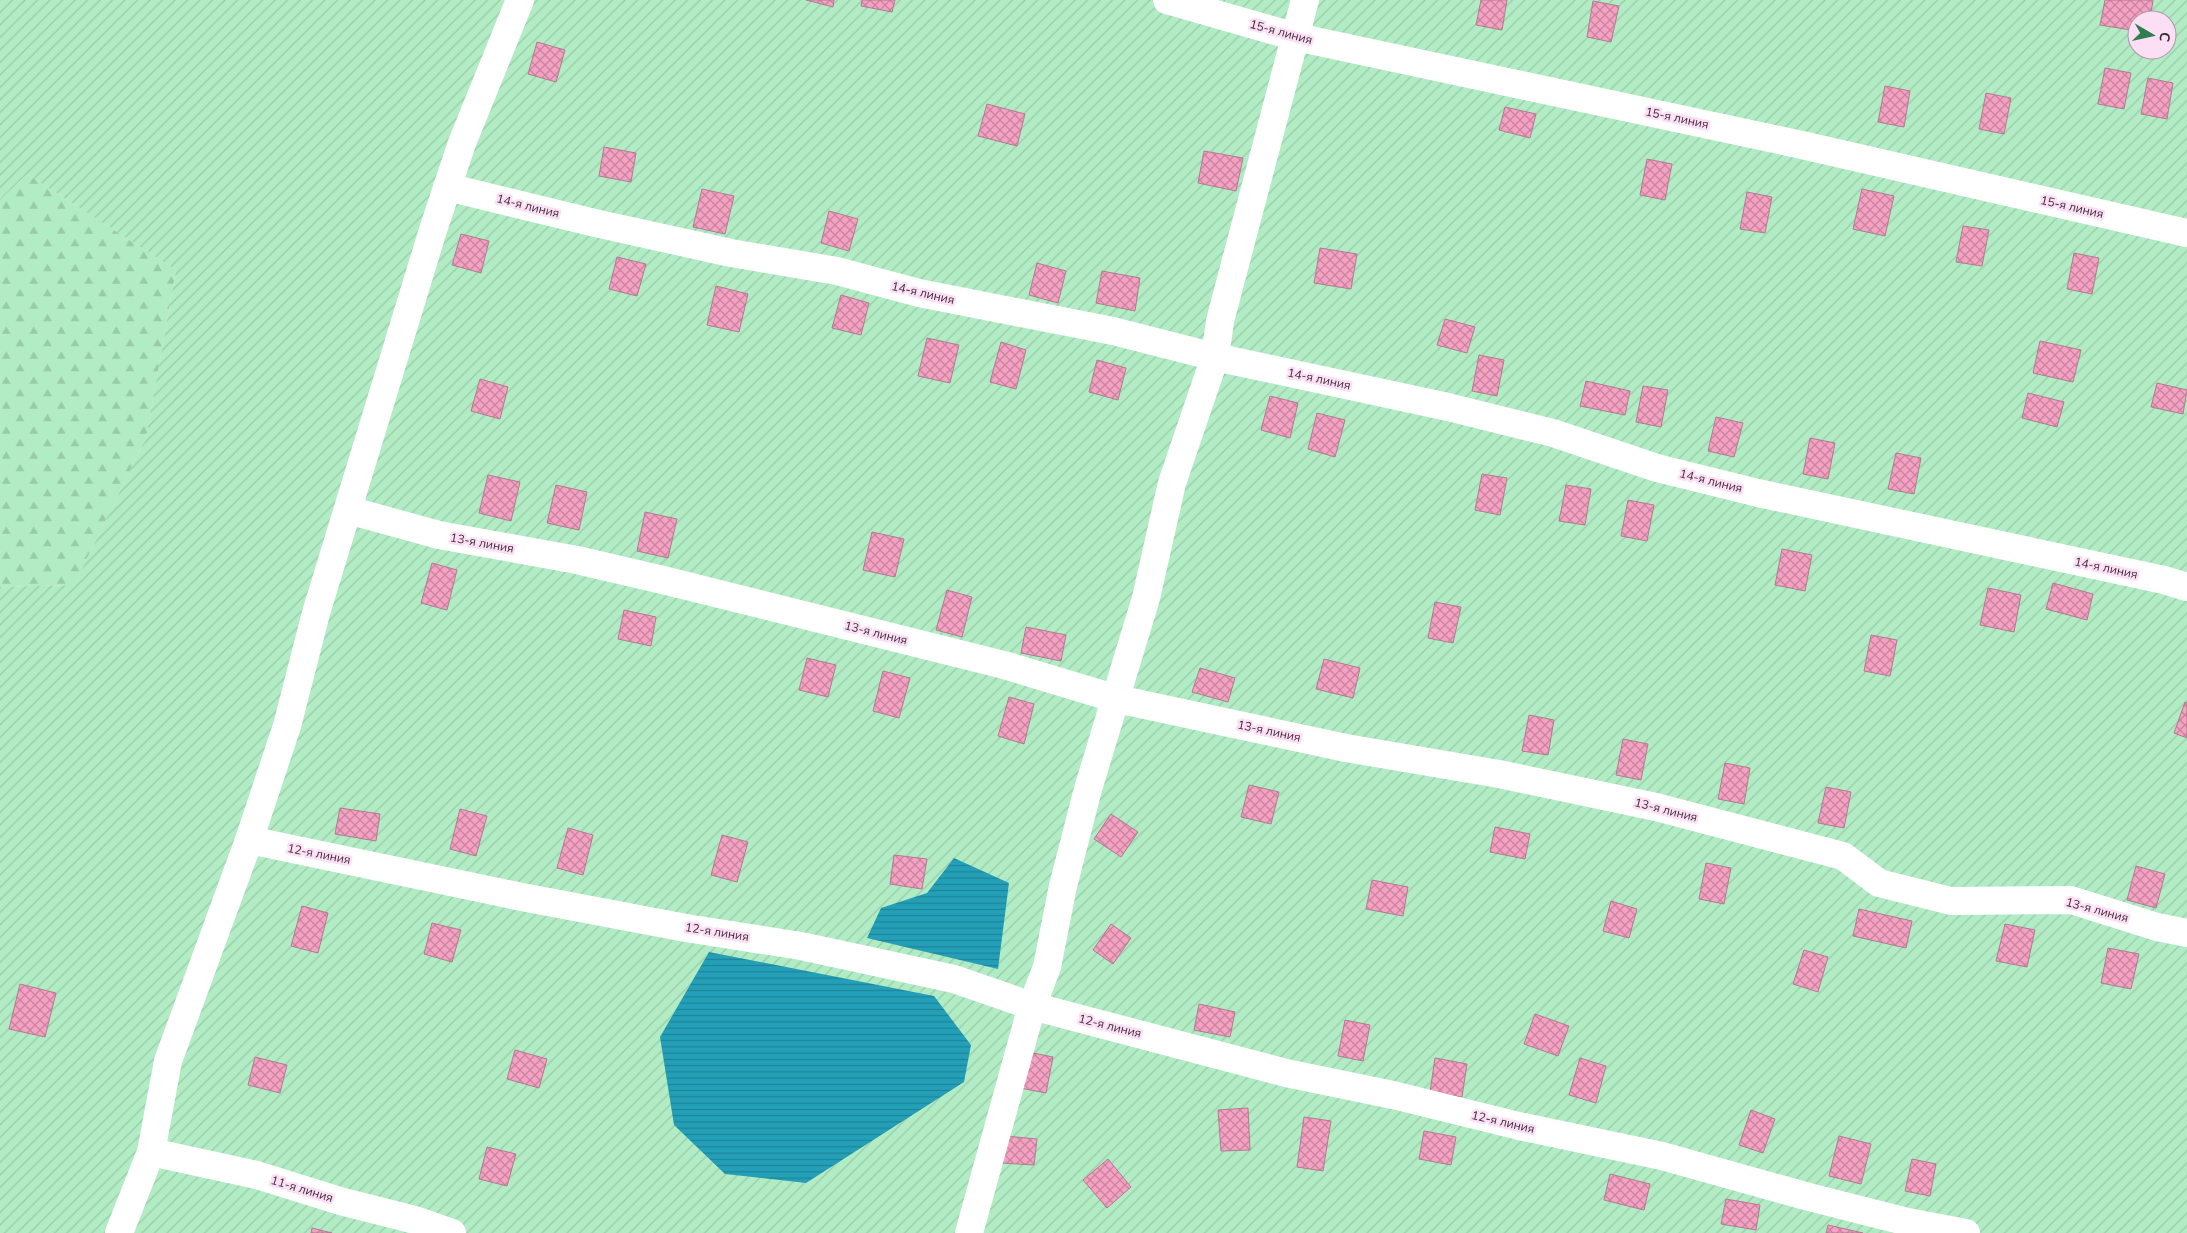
<svg xmlns="http://www.w3.org/2000/svg" width="2187" height="1233" viewBox="0 0 2187 1233" font-family="Mulish,sans-serif">
	<style>
		.forest { fill: url(#forest-firs) }
		.garden { fill: url(#garden-furrows); fill-rule: evenodd }
		.water { fill: url(#water-rules) }
		.building { fill: url(#building-cross-hatch); stroke: #b17b90 }
		.lines { fill: none; stroke-linecap: round; stroke-linejoin: round }
		.minor { stroke: #fff; stroke-width: 28 }
		.labels { text-anchor: middle; stroke-width: 5; stroke-linejoin: round; paint-order: stroke }
		.street-label { font-size: 12px; fill: #3e2b39; stroke: #fcdff5 }
	</style>
	<defs>
		<pattern id="forest-firs" width="22" height="20" patternUnits="userSpaceOnUse" patternTransform="scale(1.25)"><rect width="22" height="20" fill="#b1ecc4"/><path d="M5 1l3.5 6h-7zM16 11l3.5 6h-7z" fill="#99cba9"/></pattern>
		<pattern id="garden-furrows" width="10" height="10" patternUnits="userSpaceOnUse" patternTransform="scale(1.25)"><rect width="10" height="10" fill="#b1ecc4"/><path d="M-1 1l2-2M0 10L10 0M9 11l2-2" fill="none" stroke="#99cba9"/></pattern>
		<pattern id="water-rules" width="6" height="5" patternUnits="userSpaceOnUse" patternTransform="scale(1.25)"><rect width="6" height="5" fill="#23a0b8"/><path d="M0 2.5h6" fill="none" stroke="#208397"/></pattern>
		<pattern id="building-cross-hatch" width="8" height="8" patternUnits="userSpaceOnUse" patternTransform="scale(1.25)"><rect width="8" height="8" fill="#f5a1c2"/><path d="M0 0l8 8M0 8l8-8" fill="none" stroke="#c8839f"/></pattern>
	</defs>
	<rect width="100%" height="100%" fill="#fcdff5"/>
	<path class="forest" d="M27 174 176 270 146 438 74 585 0 587V200Z"/>
	<path class="garden" d="M0 0H2187V1233H0V587L74 585 146 438 176 270 27 174 0 200ZM2137 20H2167V50H2137Z"/>
	<path class="water" d="M954 858 1009 883 998 969 867 938 881 908 927 893Z
		M709 952 934 996 971 1045 964 1082 806 1183 725 1174 674 1125 660 1037Z"/>
	<path class="building" d="M806 0H834L833 7Z
		M862 0H895L892 12 861 6Z
		M1481 0H1507L1502 30 1476 25Z
		M2105 0H2153L2150 20H2137V31L2100 25Z
		M1593 1 1619 6 1611 42 1587 37Z
		M537 42 565 50 556 82 528 74Z
		M2105 68 2131 73 2124 109 2098 104Z
		M2148 78 2173 83 2167 119 2141 114Z
		M1885 86 1910 91 1904 127 1878 122Z
		M1986 93 2011 98 2004 134 1979 129Z
		M987 104 1025 114 1017 146 978 136Z
		M1505 107 1536 114 1530 138 1499 130Z
		M604 147 636 153 631 182 599 176Z
		M1204 151 1243 158 1236 191 1198 183Z
		M1647 159 1672 164 1665 200 1640 195Z
		M702 189 734 196 725 234 693 227Z
		M1862 189 1894 196 1885 236 1853 229Z
		M1747 192 1772 197 1765 233 1740 229Z
		M829 211 858 219 849 251 821 243Z
		M1963 226 1989 230 1982 266 1956 262Z
		M461 234 489 241 481 273 452 265Z
		M1320 248 1357 254 1351 289 1314 283Z
		M2074 253 2099 258 2092 294 2067 289Z
		M617 257 646 264 637 296 609 289Z
		M1037 263 1066 271 1058 303 1029 295Z
		M1102 271 1140 278 1135 311 1096 303Z
		M716 286 748 294 739 332 707 325Z
		M841 295 869 303 861 335 832 328Z
		M1445 319 1475 327 1467 353 1437 345Z
		M927 338 959 345 950 383 918 376Z
		M2040 341 2081 350 2073 382 2033 373Z
		M1001 342 1026 350 1016 389 990 382Z
		M1479 355 1504 360 1497 396 1472 391Z
		M1097 360 1126 368 1118 400 1089 392Z
		M480 379 508 387 500 419 471 411Z
		M1586 381 1630 391 1625 415 1580 406Z
		M2157 383 2187 390 2183 414 2151 407Z
		M1643 386 1668 390 1661 427 1636 422Z
		M2028 393 2064 402 2057 427 2022 418Z
		M1270 396 1298 403 1290 438 1261 430Z
		M1317 413 1345 420 1335 457 1308 449Z
		M1716 417 1743 423 1734 457 1708 451Z
		M1810 438 1835 443 1828 479 1803 474Z
		M1896 453 1921 458 1914 494 1888 489Z
		M1482 474 1507 478 1500 515 1475 510Z
		M488 475 520 482 511 521 479 513Z
		M556 485 587 492 579 530 547 523Z
		M1566 485 1591 489 1585 525 1559 521Z
		M1628 500 1654 505 1647 541 1621 536Z
		M645 512 677 519 668 558 637 551Z
		M872 532 904 539 895 577 863 570Z
		M1782 549 1812 555 1805 591 1775 585Z
		M432 563 457 570 447 610 421 603Z
		M2053 583 2093 594 2087 620 2046 609Z
		M1988 588 2021 595 2014 632 1980 625Z
		M947 590 972 597 962 637 936 630Z
		M1435 602 1461 607 1453 643 1428 638Z
		M624 610 656 617 651 646 618 639Z
		M1026 627 1066 635 1061 661 1021 653Z
		M1871 635 1897 640 1890 676 1864 671Z
		M807 658 836 665 828 697 799 690Z
		M1324 659 1360 668 1353 698 1316 689Z
		M1200 668 1235 678 1228 702 1192 692Z
		M883 671 910 678 899 718 873 711Z
		M1009 697 1034 704 1024 744 998 736Z
		M2185 702 2187 703V738L2174 733Z
		M1529 715 1554 720 1548 755 1522 751Z
		M1623 739 1648 744 1641 780 1616 775Z
		M1725 763 1750 768 1744 804 1718 799Z
		M1249 785 1279 792 1271 824 1241 817Z
		M1826 787 1851 792 1844 828 1818 823Z
		M340 808 380 814 376 841 335 834Z
		M460 809 487 816 476 856 450 849Z
		M1111 814 1138 832 1121 857 1094 839Z
		M1495 827 1530 834 1525 859 1490 852Z
		M568 828 593 835 583 875 557 868Z
		M722 835 748 842 737 882 711 875Z
		M894 855 927 859 922 889 890 884Z
		M1706 863 1731 868 1724 904 1699 899Z
		M2136 866 2165 874 2156 908 2127 900Z
		M1372 880 1408 887 1403 916 1366 909Z
		M1611 901 1637 909 1629 938 1603 931Z
		M302 906 328 913 318 953 291 946Z
		M1859 909 1912 921 1906 948 1853 936Z
		M432 923 461 930 452 962 424 954Z
		M1111 924 1131 938 1113 964 1093 950Z
		M2005 924 2035 930 2027 967 1996 961Z
		M2108 948 2139 954 2131 989 2101 983Z
		M1804 950 1828 957 1818 992 1793 984Z
		M20 984 56 993 45 1037 9 1029Z
		M1199 1004 1235 1012 1230 1037 1194 1030Z
		M1535 1014 1569 1026 1558 1056 1524 1044Z
		M1345 1020 1370 1025 1363 1061 1338 1056Z
		M515 1050 547 1059 539 1088 507 1079Z
		M1028 1052 1053 1057 1046 1093 1020 1088Z
		M255 1057 287 1065 280 1093 248 1085Z
		M1435 1058 1467 1064 1462 1097 1430 1092Z
		M1580 1058 1606 1066 1596 1103 1569 1095Z
		M1248 1108 1250 1150 1221 1151 1218 1110Z
		M1751 1110 1775 1119 1763 1153 1739 1145Z
		M1304 1117 1331 1121 1323 1171 1297 1167Z
		M1424 1131 1456 1137 1451 1165 1419 1159Z
		M1005 1136 1037 1139 1034 1165 1002 1163Z
		M1839 1136 1871 1144 1861 1184 1829 1176Z
		M487 1147 516 1154 507 1186 479 1179Z
		M1108 1159 1131 1187 1107 1208 1083 1180Z
		M1912 1159 1936 1164 1930 1196 1905 1191Z
		M1610 1174 1650 1184 1644 1210 1604 1200Z
		M1726 1199 1760 1205 1756 1230 1721 1224Z
		M1828 1225 1863 1233H1826Z
		M312 1228 332 1233H311Z"/>
	<g class="lines">
		<path class="minor" d="M1167 0 1296 37 1802 145 2187 233
			M447 187 595 223 731 253 837 271 919 293 1113 331 1215 357 1448 407 1553 433 1657 468 1758 493 2164 580 2187 587
			M348 510 439 535 577 560 667 581 1004 665 1117 699 1346 748 1499 774 1656 807 1843 856 1879 883 1951 901 2071 900 2157 927 2187 933
			M249 840 522 897 686 928 801 946 954 979 1032 1006 1286 1073 1393 1095 1519 1126 1662 1156 1809 1197 1908 1222 1966 1233
			M151 1152 257 1175 340 1201 415 1220 452 1233
			M119 1233 151 1152 168 1061 249 840 287 726 316 613 433 230 462 143 520 0
			M969 1233 1032 1006 1047 967 1063 886 1088 789 1146 598 1172 483 1215 357 1220 321 1305 0"/>
	</g>
	<g class="labels">
		<g class="street-label">
			<text transform="translate(1281 32) rotate(15)" y="4">15-я линия</text>
			<text transform="translate(1677 118) rotate(12)" y="4">15-я линия</text>
			<text transform="translate(528 206) rotate(14)" y="4">14-я линия</text>
			<text transform="translate(2072 207) rotate(13)" y="4">15-я линия</text>
			<text transform="translate(923 293) rotate(13)" y="4">14-я линия</text>
			<text transform="translate(1319 379) rotate(12)" y="4">14-я линия</text>
			<text transform="translate(1711 481) rotate(14)" y="4">14-я линия</text>
			<text transform="translate(482 543) rotate(10)" y="4">13-я линия</text>
			<text transform="translate(2106 568) rotate(12)" y="4">14-я линия</text>
			<text transform="translate(876 633) rotate(14)" y="4">13-я линия</text>
			<text transform="translate(1269 731) rotate(12)" y="4">13-я линия</text>
			<text transform="translate(1666 810) rotate(14)" y="4">13-я линия</text>
			<text transform="translate(319 854) rotate(11)" y="4">12-я линия</text>
			<text transform="translate(2097 910) rotate(15)" y="4">13-я линия</text>
			<text transform="translate(717 932) rotate(9)" y="4">12-я линия</text>
			<text transform="translate(1110 1026) rotate(14)" y="4">12-я линия</text>
			<text transform="translate(1503 1122) rotate(13)" y="4">12-я линия</text>
			<text transform="translate(302 1189) rotate(17)" y="4">11-я линия</text>
		</g>
	</g>
	<g transform="translate(2152 35) rotate(99)"><circle r="24" fill="#fcdff5" stroke="#b097aa"/>
	<path d="M0-4L9 19L0 12L-9 19Z" fill="#2d7e50"/>
	<text y="-8" font-size="14" font-weight="bold" text-anchor="middle" fill="#3e2b39">С</text>
	</g>
</svg>
